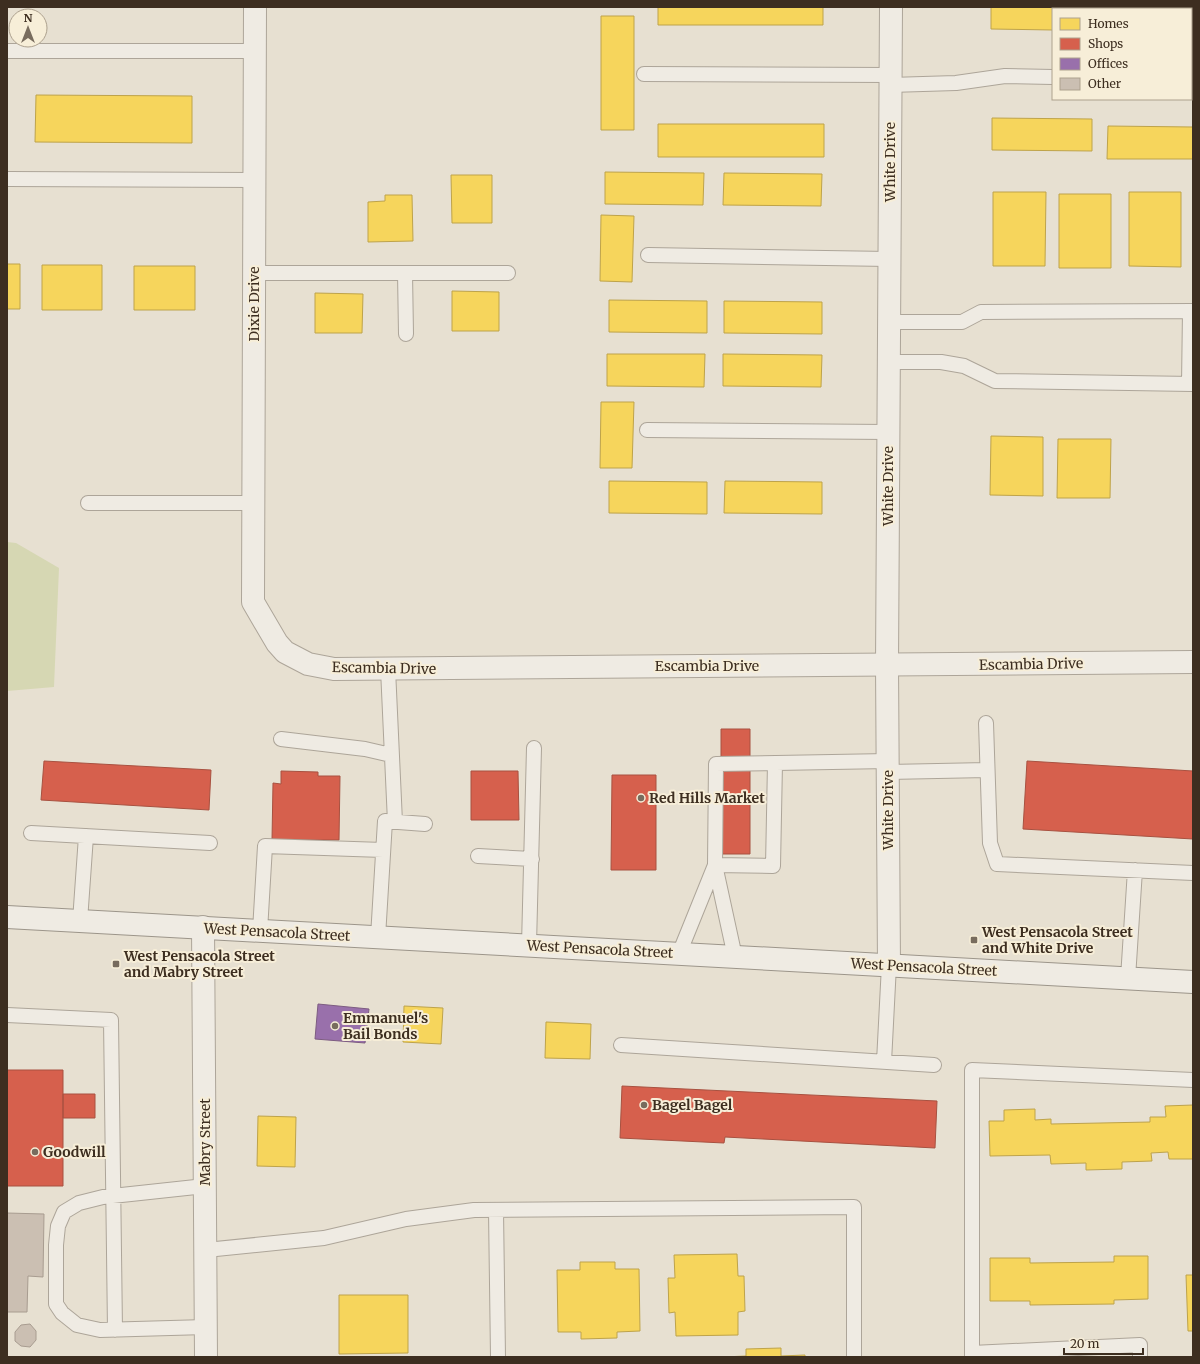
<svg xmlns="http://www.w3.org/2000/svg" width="1200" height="1364" viewBox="0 0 1200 1364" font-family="Merriweather,serif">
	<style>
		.green { fill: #d6d7b3 }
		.homes { fill: #f6d55c; stroke: #bea34a }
		.shops { fill: #d6604d; stroke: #a85140 }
		.offices { fill: #9970ab; stroke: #7d5c81 }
		.building { fill: #cbbfb2; stroke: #a89c90 }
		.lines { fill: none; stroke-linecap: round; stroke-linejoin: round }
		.service-casing { stroke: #ada599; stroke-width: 16 }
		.minor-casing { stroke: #ada599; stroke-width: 24 }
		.tertiary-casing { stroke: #ada599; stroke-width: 24 }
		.secondary-casing { stroke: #9c958a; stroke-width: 24 }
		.service { stroke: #efebe3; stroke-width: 14 }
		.minor { stroke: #efebe3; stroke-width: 22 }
		.tertiary { stroke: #efebe3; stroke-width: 22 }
		.secondary { stroke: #efebe3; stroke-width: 22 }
		.poi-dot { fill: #786c5e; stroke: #f7eed8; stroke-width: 1.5 }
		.labels { text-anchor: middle; stroke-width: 4; stroke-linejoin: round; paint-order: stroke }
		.street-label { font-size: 14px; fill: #3d2e20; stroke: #f7eed8 }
		.poi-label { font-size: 14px; font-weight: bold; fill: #3d2e20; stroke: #f7eed8; text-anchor: start }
	</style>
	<rect width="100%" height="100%" fill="#e7e0d1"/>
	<path class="green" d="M7 542 16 543 59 568 54 687 7 691Z"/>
	<path class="homes" d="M658 7H823V25H658Z
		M991 7H1091V9H1053V30L991 29Z
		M1107 7H1193V31H1191V9H1107Z
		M601 16H634V130H601Z
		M36 95 192 96V143L35 142Z
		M992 118 1092 119V151L992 150Z
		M658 124H824V157H658Z
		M1108 126 1193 127V159H1107Z
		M605 172 704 173 703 205 605 204Z
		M724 173 822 174 821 206 723 205Z
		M451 175H492V223H452Z
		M993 192H1046L1045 266H993Z
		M1129 192H1181V267L1129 266Z
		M1059 194H1111V268H1059Z
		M385 195H412L413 241 368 242V202L385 201Z
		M601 215 634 216 632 282 600 281Z
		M7 264H20V309H7Z
		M42 265H102V310H42Z
		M134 266H195V310H134Z
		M452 291 499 292V331H452Z
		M315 293 363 294 362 333H315Z
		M609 300 707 301V333L609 332Z
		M724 301 822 302V334L724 333Z
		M607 354H705L704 387 607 386Z
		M723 354 822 355 821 387 723 386Z
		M601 402H634L632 468H600Z
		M991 436 1043 437V496L990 495Z
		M1058 439H1111L1110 498H1057Z
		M609 481 707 482V514L609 513Z
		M725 481 822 482V514L724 513Z
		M404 1006 443 1008 441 1044 403 1042Z
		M546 1022 591 1024 590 1059 545 1058Z
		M1193 1105V1159H1169L1168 1152 1151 1153 1152 1161 1122 1162V1169L1086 1170V1163L1051 1164 1050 1155 990 1156 989 1121H1004V1110L1035 1109V1120L1051 1119V1124L1150 1122V1117H1166L1165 1106Z
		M258 1116 296 1117 295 1167 257 1166Z
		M737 1254 738 1276H744L745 1311 738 1312V1335L676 1336 675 1312 669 1313 668 1278H675L674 1255Z
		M1114 1256H1148V1299L1114 1300V1304L1030 1305V1301H990V1258H1030V1263L1114 1262Z
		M580 1262H615V1269H639L640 1331 617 1332V1338L581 1339V1332H558L557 1270H580Z
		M1186 1275H1193V1331H1188Z
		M339 1295H408V1353L339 1354Z
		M781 1348V1356L805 1355V1357H723L746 1356V1349Z"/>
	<path class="shops" d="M721 729H750V854H721Z
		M44 761 211 770 209 810 41 800Z
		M1027 761 1193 771V839L1023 829Z
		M281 771 318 772V776H340L339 840H272L273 783 281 784Z
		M471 771H518L519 820H471Z
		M612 775H656V870H611Z
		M7 1070H63V1186H7Z
		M622 1086 937 1101 935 1148 725 1137 724 1143 620 1138Z
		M63 1094H95V1118H63Z"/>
	<path class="offices" d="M318 1004 369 1009 365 1043 315 1039Z"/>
	<path class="building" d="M7 1213 44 1214 43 1277 28 1276 27 1312H7Z
		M30 1324 36 1331V1340L30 1347 21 1346 15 1341V1332L21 1325Z"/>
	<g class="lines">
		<defs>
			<path id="service" d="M7 51H254
				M644 74 890 75
				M1191 78H1193
				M890 85 956 83 1005 76 1053 77
				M7 179 254 180
				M648 255 889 259
				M254 273H508
				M405 273 406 334
				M889 322H962L981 312 1193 311
				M889 362H941L964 366 995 381 1193 384
				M1189 384 1190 311
				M647 430 888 432
				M88 503H253
				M388 669 395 822
				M986 723 990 843 997 864 1193 873
				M281 739 365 749 391 755
				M888 772 987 770
				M31 833 210 843
				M478 856 532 859
				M715 865 773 866 775 763
				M80 921 86 836
				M260 931 265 846 383 850
				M378 937 385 821 425 824
				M529 945 534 748
				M679 954 715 865
				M735 957 715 865 716 764 888 761
				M1128 978 1135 870
				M7 1015 111 1020 115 1330
				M621 1045 934 1065
				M884 1062 889 965
				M205 1186 103 1197 79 1203 64 1212 58 1226 56 1245V1304L62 1313 77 1325 100 1330 206 1327
				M496 1210 498 1357
				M206 1250 324 1238 406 1219 474 1210 854 1207V1357
				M972 1353 1140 1345V1357
				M972 1357V1070L1193 1080"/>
			<path id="minor" d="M255 7 253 602 277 643 285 652 308 664 334 669 1193 662"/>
			<path id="tertiary" d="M203 927 206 1357
				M889 965 887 665 891 7"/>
			<path id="secondary" d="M7 917 1193 982"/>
		</defs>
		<use href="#service" class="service-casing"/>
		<use href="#minor" class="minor-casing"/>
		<use href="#tertiary" class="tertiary-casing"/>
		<use href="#secondary" class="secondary-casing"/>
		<use href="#service" class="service"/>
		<use href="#minor" class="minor"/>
		<use href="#tertiary" class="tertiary"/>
		<use href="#secondary" class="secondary"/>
	</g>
	<g class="poi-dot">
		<circle cx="641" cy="798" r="4"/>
		<rect x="970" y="936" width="8" height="8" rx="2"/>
		<rect x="112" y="960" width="8" height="8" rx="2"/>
		<circle cx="335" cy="1026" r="4"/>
		<circle cx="644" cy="1105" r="4"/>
		<circle cx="35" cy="1152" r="4"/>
	</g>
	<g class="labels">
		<g class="street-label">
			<text transform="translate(890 162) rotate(-90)" y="5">White Drive</text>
			<text transform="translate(254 304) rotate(-90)" y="5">Dixie Drive</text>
			<text transform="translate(888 486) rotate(-90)" y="5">White Drive</text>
			<text transform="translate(1031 664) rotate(-1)" y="5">Escambia Drive</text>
			<text x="707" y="671">Escambia Drive</text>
			<text transform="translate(384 668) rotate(1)" y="5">Escambia Drive</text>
			<text transform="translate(888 810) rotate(-90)" y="5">White Drive</text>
			<text transform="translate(277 932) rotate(3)" y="5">West Pensacola Street</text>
			<text transform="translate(600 949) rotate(3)" y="5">West Pensacola Street</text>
			<text transform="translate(924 967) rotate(3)" y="5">West Pensacola Street</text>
			<text transform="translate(205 1142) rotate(-90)" y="5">Mabry Street</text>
		</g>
		<g class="poi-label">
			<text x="649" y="803">Red Hills Market</text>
			<text x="982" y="937">West Pensacola Street<tspan x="982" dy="16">and White Drive</tspan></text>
			<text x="124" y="961">West Pensacola Street<tspan x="124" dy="16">and Mabry Street</tspan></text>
			<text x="343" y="1023">Emmanuel's<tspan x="343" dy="16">Bail Bonds</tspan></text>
			<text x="652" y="1110">Bagel Bagel</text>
			<text x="43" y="1157">Goodwill</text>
		</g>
	</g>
	<rect width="1200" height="1364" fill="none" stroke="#3d2e20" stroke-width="16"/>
	<rect x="1052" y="8" width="140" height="92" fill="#f7eed8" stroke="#ada18e"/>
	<rect x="1060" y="18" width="20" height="12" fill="#f6d55c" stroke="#ada18e"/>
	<text x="1088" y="28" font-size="12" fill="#3d2e20">Homes</text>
	<rect x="1060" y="38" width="20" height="12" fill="#d6604d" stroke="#ada18e"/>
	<text x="1088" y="48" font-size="12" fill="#3d2e20">Shops</text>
	<rect x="1060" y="58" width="20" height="12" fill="#9970ab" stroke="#ada18e"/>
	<text x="1088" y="68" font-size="12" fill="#3d2e20">Offices</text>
	<rect x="1060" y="78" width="20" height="12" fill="#cbbfb2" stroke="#ada18e"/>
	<text x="1088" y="88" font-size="12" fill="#3d2e20">Other</text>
	<g transform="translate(28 28)"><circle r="19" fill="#f7eed8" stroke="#ada18e"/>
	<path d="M0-3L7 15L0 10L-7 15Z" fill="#786c5e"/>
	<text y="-6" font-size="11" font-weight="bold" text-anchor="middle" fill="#3d2e20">N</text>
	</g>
	<path d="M1064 1348v6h79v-6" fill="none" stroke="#3d2e20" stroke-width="2"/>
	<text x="1070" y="1348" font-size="12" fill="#3d2e20" stroke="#f7eed8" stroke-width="3" paint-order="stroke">20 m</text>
</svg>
